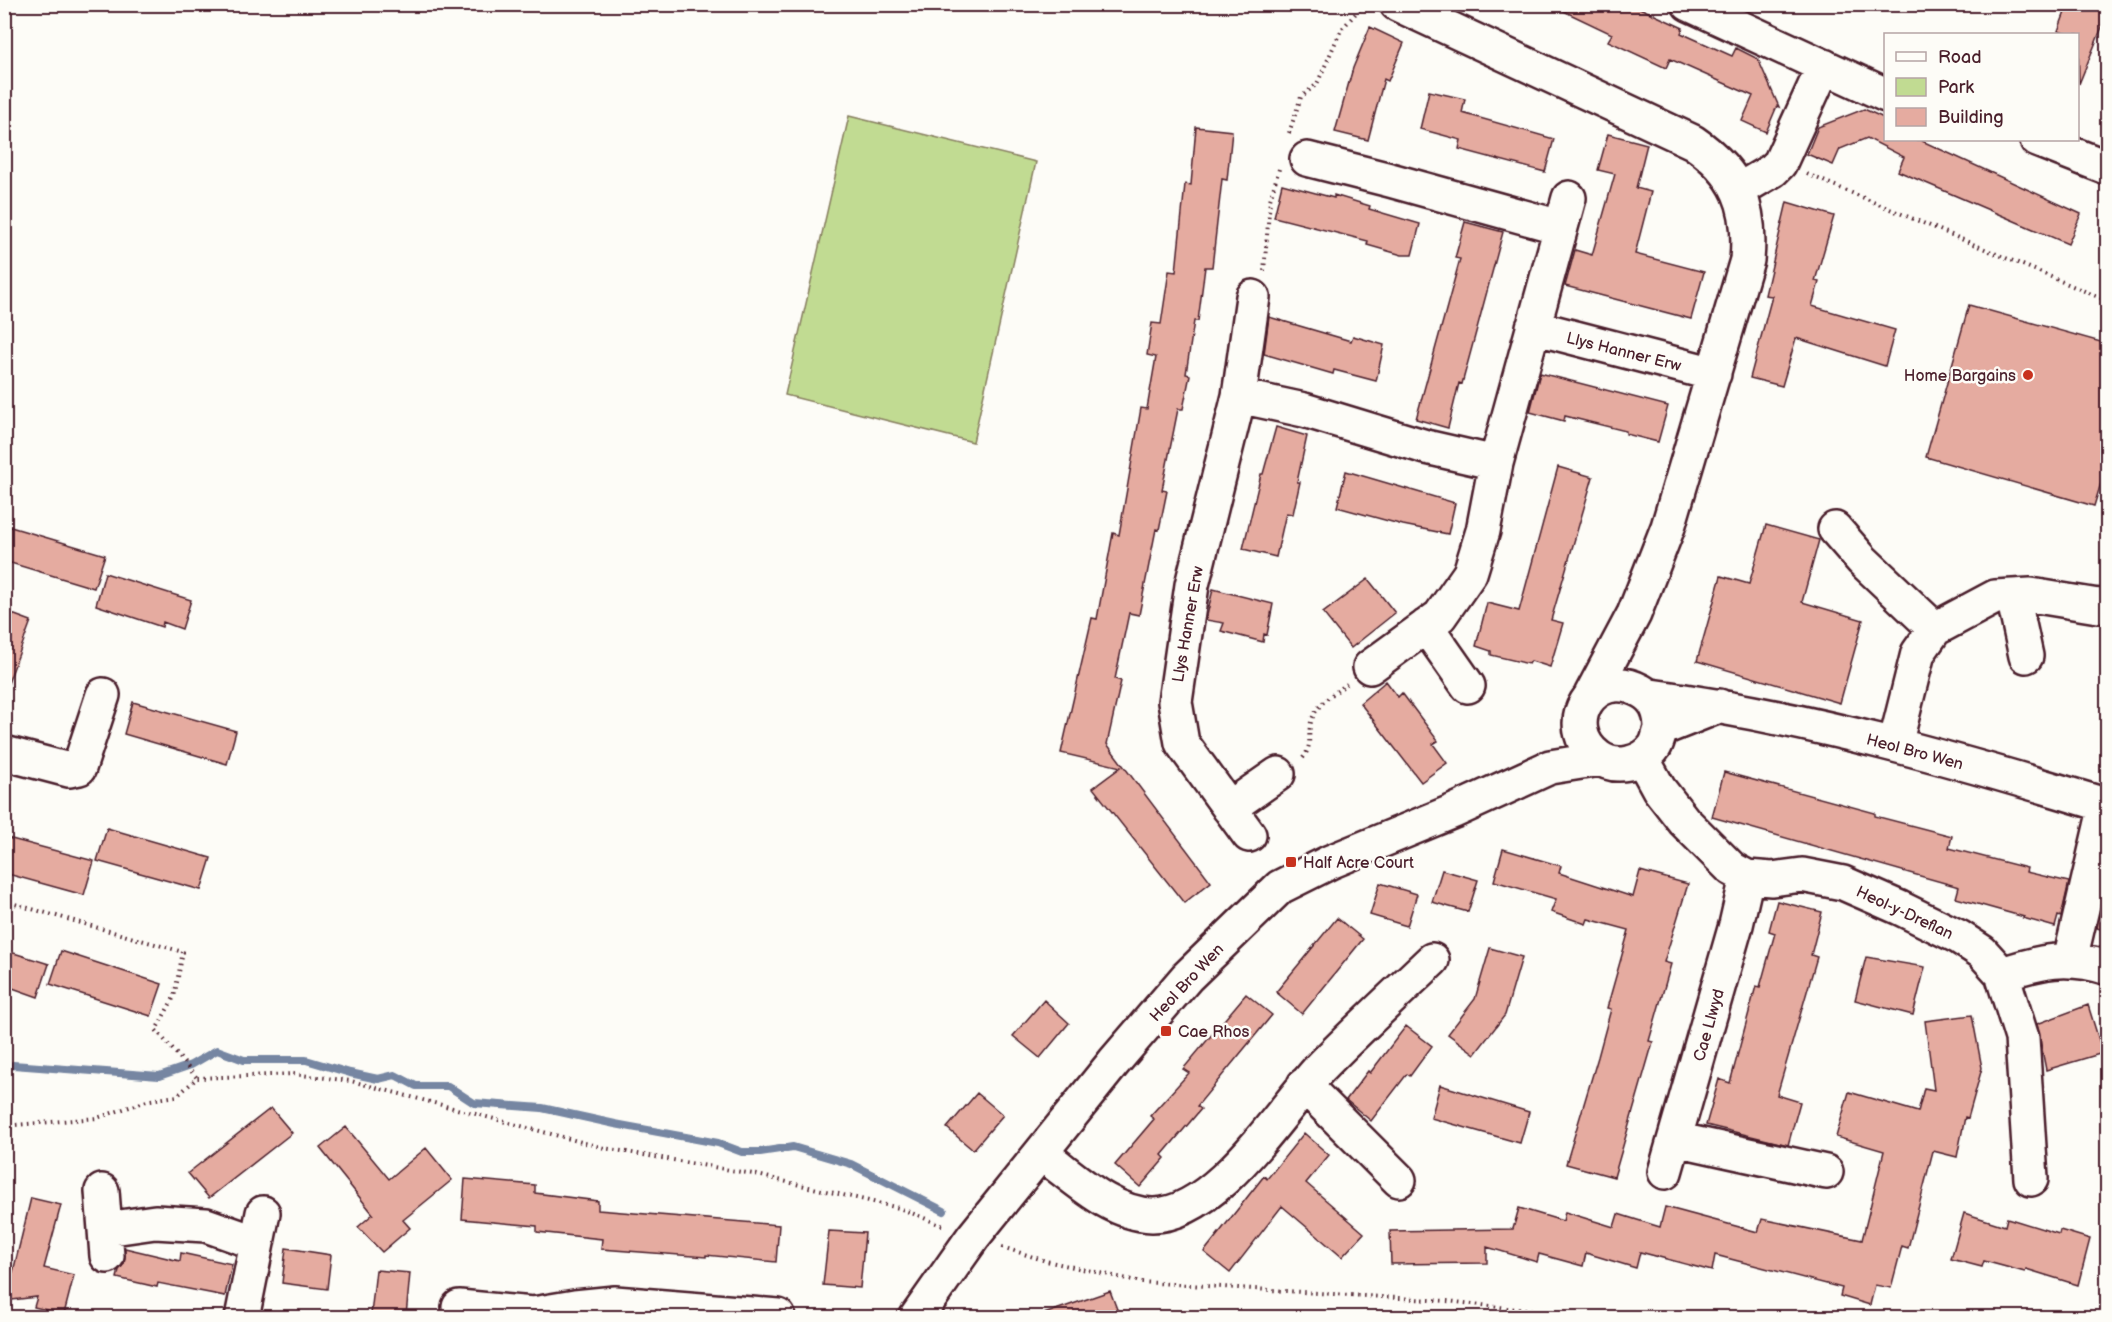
<svg xmlns="http://www.w3.org/2000/svg" width="2112" height="1322" viewBox="0 0 2112 1322" font-family="'Balsamiq Sans',sans-serif">
	<style>
		.green { fill: #c1db92; stroke: #867d5e; stroke-width: 1.5 }
		.lines { fill: none; stroke-linecap: round; stroke-linejoin: round }
		.stream { stroke: #7686a2; stroke-width: 8 }
		.building { fill: #e5aba0; stroke: #4a1f2b; stroke-width: 1.5 }
		.minor-casing { stroke: #4a1f2b; stroke-width: 38 }
		.path { stroke: #4a1f2b; stroke-width: 4; stroke-dasharray: 1.5 4.5; stroke-linecap: butt }
		.minor { stroke: #fdfcf7; stroke-width: 33 }
		.poi-dot { fill: #c8321e; stroke: #fdfcf7; stroke-width: 2 }
		.labels { text-anchor: middle; stroke-width: 5; stroke-linejoin: round; paint-order: stroke }
		.street-label { font-size: 16px; fill: #4a1f2b; stroke: #fdfcf7 }
		.poi-label { font-size: 16px; fill: #4a1f2b; stroke: #fdfcf7; text-anchor: start }
	</style>
	<rect width="100%" height="100%" fill="#fdfcf7"/>
	<filter id="ink" filterUnits="userSpaceOnUse"><feTurbulence type="fractalNoise" baseFrequency=".0167" numOctaves="2"/><feDisplacementMap in="SourceGraphic" scale="12" xChannelSelector="R" yChannelSelector="G"/><feConvolveMatrix kernelMatrix="1 2 1 2 8 2 1 2 1" color-interpolation-filters="sRGB"/></filter>
	<g filter="url(#ink)">
		<path class="green" d="M849 116 1036 162 973 442 785 395Z"/>
		<g class="lines">
			<path class="stream" d="M4 1068 13 1065 159 1076 191 1065 217 1050 244 1060H306L350 1073 378 1079 395 1075 416 1086H448L474 1103 542 1108 615 1124 718 1143 742 1152H760L793 1147 851 1164 944 1211"/>
		</g>
		<path class="building" d="M1549 4H1631L1683 28 1681 33 1732 56 1736 48 1758 59 1779 107 1777 106 1766 132 1742 121 1753 96 1670 59 1666 68 1608 41 1612 34Z
			M2068 4H2108V12L2079 84 2078 34H2067L2058 31Z
			M1370 27 1404 43 1388 81 1384 79 1368 140 1335 132 1353 68Z
			M1429 91 1465 99 1462 113 1554 139 1545 172 1459 149 1461 140 1420 129Z
			M1864 109 1886 119V140H1920L2081 214 2068 244 1898 171 1904 157 1867 138 1840 149 1833 165 1807 154 1818 127Z
			M1196 127 1232 131 1227 180 1222 179 1212 267H1205L1198 321H1194L1186 374 1190 375 1183 409H1178L1170 449 1162 490 1167 491 1159 530 1156 529 1139 615 1129 613 1115 679 1121 681 1107 744 1211 882 1184 903 1093 788 1121 767 1061 753 1092 618 1097 619 1113 533 1119 535 1141 408 1147 409 1156 357 1147 355 1152 323 1161 324 1169 271 1176 272 1185 184 1191 185Z
			M1608 134 1647 144 1636 188 1651 192 1635 254 1704 272 1691 319 1565 286 1575 250 1592 255 1615 174 1598 170Z
			M1282 184 1334 198V195L1370 206 1369 209 1420 224 1412 255H1402L1367 245 1368 241 1274 217Z
			M1787 202 1834 216 1815 281 1819 282 1812 306 1895 330 1885 366 1796 338 1782 386 1750 378 1772 296 1765 295Z
			M1465 222 1503 232 1462 384 1459 383 1448 428 1416 419 1460 259 1455 258Z
			M1969 305 2108 344V460L2094 506 1926 457Z
			M1269 317 1351 341 1353 336 1384 345 1376 381 1334 370 1333 374 1264 354Z
			M1540 373 1668 406 1658 442 1626 434V431L1565 416 1564 421 1530 412Z
			M1276 427 1307 436 1297 482H1300L1293 514 1286 513 1276 557 1243 549 1261 474H1263Z
			M1558 467 1593 477 1551 620 1563 623 1550 667 1531 661 1529 664 1491 655V651L1476 646 1487 603 1519 611Z
			M1346 471 1455 503 1448 534 1403 525 1337 507Z
			M4 525 105 555 94 588 4 561Z
			M1766 525 1819 540 1802 602 1863 620 1840 703 1697 661 1721 576 1749 584Z
			M105 573 191 600 182 629 163 622 162 627 96 605Z
			M1368 579 1395 613 1351 648 1323 613Z
			M1213 589 1273 604 1267 635 1264 634 1263 642 1221 631 1224 623 1206 620Z
			M4 611 31 621 7 686H4Z
			M1386 681 1398 697 1402 693 1438 741 1433 744 1447 763 1421 782 1360 703Z
			M133 702 236 731 227 764 124 734Z
			M1724 772 1875 813V816L1952 836 1949 848 2027 868 2026 872 2069 882 2061 917 2058 916 2055 927 2023 918 2024 917 1956 898 1959 887 1712 817Z
			M107 828 211 858 201 890 97 861Z
			M4 837 94 861 84 895 4 873Z
			M1503 849 1561 866 1559 873 1633 897 1640 871 1688 884 1664 962 1671 964 1649 1041 1653 1042 1614 1177 1566 1164 1598 1057 1611 1009 1607 1008 1629 930 1588 919 1586 924 1551 912 1556 899 1494 881Z
			M1442 870 1478 880 1468 912 1432 902Z
			M1380 883 1417 894 1407 926 1370 915Z
			M2105 891H2108V918L2104 930 2097 928Z
			M1777 901 1822 912 1811 955 1817 957 1777 1095 1800 1102 1788 1145 1706 1125 1719 1079 1730 1083 1756 986 1760 987 1775 933 1769 931Z
			M1337 918 1363 939 1302 1014 1276 992Z
			M1490 948 1522 957 1505 1015 1475 1054 1448 1034 1475 999Z
			M4 950 49 964 38 997 4 985Z
			M61 951 162 984 151 1016 50 984Z
			M1866 957 1925 967 1913 1015 1855 1000Z
			M1246 994 1272 1015 1197 1106 1201 1109 1162 1155 1165 1158 1140 1187 1115 1165 1154 1119 1150 1116 1189 1073 1183 1069Z
			M1044 1000 1069 1023 1040 1058 1013 1036Z
			M2088 1005 2103 1053 2046 1070 2037 1024Z
			M1972 1015 1982 1068 1968 1118 1965 1117 1957 1157 1933 1151 1908 1248 1902 1246 1891 1288 1875 1285 1870 1305 1840 1296 1842 1288 1715 1255 1712 1271 1640 1252 1636 1268 1586 1253 1583 1266 1539 1254 1537 1262 1487 1247V1263L1391 1264 1390 1231 1513 1229 1519 1208 1563 1221 1565 1212 1614 1227 1618 1214 1660 1227 1665 1207 1758 1232 1762 1219 1862 1240 1884 1151 1836 1137 1849 1092 1918 1112 1924 1088 1934 1090 1925 1021Z
			M1406 1026 1432 1046 1410 1076 1407 1074 1371 1121 1346 1100 1368 1071 1370 1073Z
			M1440 1085 1529 1112 1520 1143 1431 1118Z
			M977 1093 1003 1115 973 1150 947 1128Z
			M271 1108 292 1133 209 1198 188 1173Z
			M346 1127 389 1179 426 1148 452 1180 403 1220 410 1228 382 1252 358 1227 373 1214 320 1148Z
			M1304 1133 1329 1155 1306 1183 1364 1233 1342 1257 1282 1206 1230 1273 1204 1252 1264 1176 1267 1179Z
			M465 1179 535 1185V1193L598 1201V1210L779 1225 776 1262 706 1255V1257L601 1249 602 1239 537 1232V1226L462 1219Z
			M31 1198 61 1205 44 1268 74 1275 64 1314 34 1307 37 1297 4 1301V1272H13Z
			M1964 1213 2005 1226 2007 1218 2059 1234 2060 1230 2090 1239 2078 1285 2026 1269 2025 1272 1984 1261 1982 1267 1951 1259Z
			M829 1231 865 1233 860 1288 823 1285Z
			M125 1248 180 1261 181 1253 232 1264 225 1296 158 1283 157 1287 117 1278 119 1270 124 1264Z
			M286 1248 331 1255 327 1289 282 1283Z
			M376 1270 410 1273 406 1316 371 1314Z
			M1110 1291 1120 1317H1045L1044 1314Z"/>
		<g class="lines">
			<defs>
				<path id="minor" d="M1397 4 1693 142C1738 173 1752 206 1747 260L1668 527 1634 614 1591 695
					M1689 4 1886 95
					M2037 140 2108 168
					M1307 159 1390 180 1560 227
					M1739 190 1773 170 1780 163 1824 66
					M1533 327 1714 374
					M1239 396 1304 410 1426 447 1496 463
					M1835 529 1862 560 1935 629
					M2013 596 2026 656
					M1426 626 1468 686
					M1370 667 1440 616 1470 573 1483 531 1496 463 1569 198
					M1651 696C1806 717 1958 760 2108 806
					M1661 729C1661 712 1656 699 1641 691 1593 665 1557 726 1598 757 1615 770 1643 764 1655 746 1658 741 1659 734 1661 729L1719 706
					M1895 745 1918 653 1935 629 1995 597 2031 595 2098 606 2108 605
					M4 753 69 770 79 768 103 695
					M1642 758 1659 789 1684 821 1732 869 1747 877 1772 879 1802 875 1843 883 1900 908 1959 937 1982 952 2002 974 2022 1038 2031 1179
					M1229 808 1278 774
					M1249 835 1182 743 1175 702 1192 585 1239 396 1253 297
					M2070 960 2106 805
					M2002 974C2041 961 2067 955 2108 968
					M1304 1085 1399 1180
					M1675 1139 1826 1172
					M1042 1154C1074 1177 1110 1214 1152 1215 1216 1216 1280 1111 1320 1068 1356 1031 1394 996 1432 960
					M1665 1172 1736 925 1747 877
					M102 1191 107 1256
					M106 1229 155 1222 206 1225 257 1243
					M459 1307 533 1314 575 1307 615 1303 778 1316
					M242 1318 263 1213
					M916 1318 973 1237 1114 1062 1187 977 1280 887 1330 862 1454 811 1550 767 1600 759"/>
			</defs>
			<use href="#minor" class="minor-casing"/>
			<path class="path" d="M1289 133 1301 97 1317 84 1341 30 1364 4
				M1807 174 2108 301
				M1264 271 1270 200 1279 169
				M1303 758C1312 746 1308 739 1310 726 1314 706 1331 695 1347 684
				M4 901 183 952 174 997 156 1030 197 1078
				M4 1126 97 1118 150 1100 177 1096 197 1078 293 1074 351 1081 604 1148 753 1174 899 1208 944 1226
				M1002 1247 1046 1261 1141 1282 1447 1301 1577 1316 1634 1318
				M1669 1318 1746 1312 1862 1318"/>
			<use href="#minor" class="minor"/>
		</g>
	</g>
	<g class="poi-dot">
		<circle cx="2028" cy="375" r="6"/>
		<rect x="1285" y="856" width="12" height="12" rx="3"/>
		<rect x="1160" y="1025" width="12" height="12" rx="3"/>
	</g>
	<g class="labels">
		<g class="street-label">
			<text transform="translate(1624 351) rotate(14)" y="6">Llys Hanner Erw</text>
			<text transform="translate(1187 624) rotate(-80)" y="6">Llys Hanner Erw</text>
			<text transform="translate(1915 751) rotate(15)" y="6">Heol Bro Wen</text>
			<text transform="translate(1905 912) rotate(25)" y="6">Heol-y-Dreflan</text>
			<text transform="translate(1186 982) rotate(-47)" y="6">Heol Bro Wen</text>
			<text transform="translate(1708 1025) rotate(-74)" y="6">Cae Llwyd</text>
		</g>
		<g class="poi-label">
			<text x="2016" y="381" text-anchor="end">Home Bargains</text>
			<text x="1303" y="868">Half Acre Court</text>
			<text x="1178" y="1037">Cae Rhos</text>
		</g>
	</g>
	<rect width="2112" height="1322" fill="none" stroke="#fdfcf7" stroke-width="24"/>
	<rect x="12" y="12" width="2088" height="1298" fill="none" stroke="#4a1f2b" stroke-width="2" filter="url(#ink)"/>
	<rect x="1884" y="33" width="195" height="108" fill="#fdfcf7" stroke="#b5a4a5" stroke-width="1.5"/>
	<rect x="1896" y="52" width="30" height="9" fill="#fdfcf7" stroke="#b5a4a5" stroke-width="1.5"/>
	<text x="1938" y="63" font-size="18" fill="#4a1f2b">Road</text>
	<rect x="1896" y="78" width="30" height="18" fill="#c1db92" stroke="#b5a4a5" stroke-width="1.5"/>
	<text x="1938" y="93" font-size="18" fill="#4a1f2b">Park</text>
	<rect x="1896" y="108" width="30" height="18" fill="#e5aba0" stroke="#b5a4a5" stroke-width="1.5"/>
	<text x="1938" y="123" font-size="18" fill="#4a1f2b">Building</text>
</svg>
